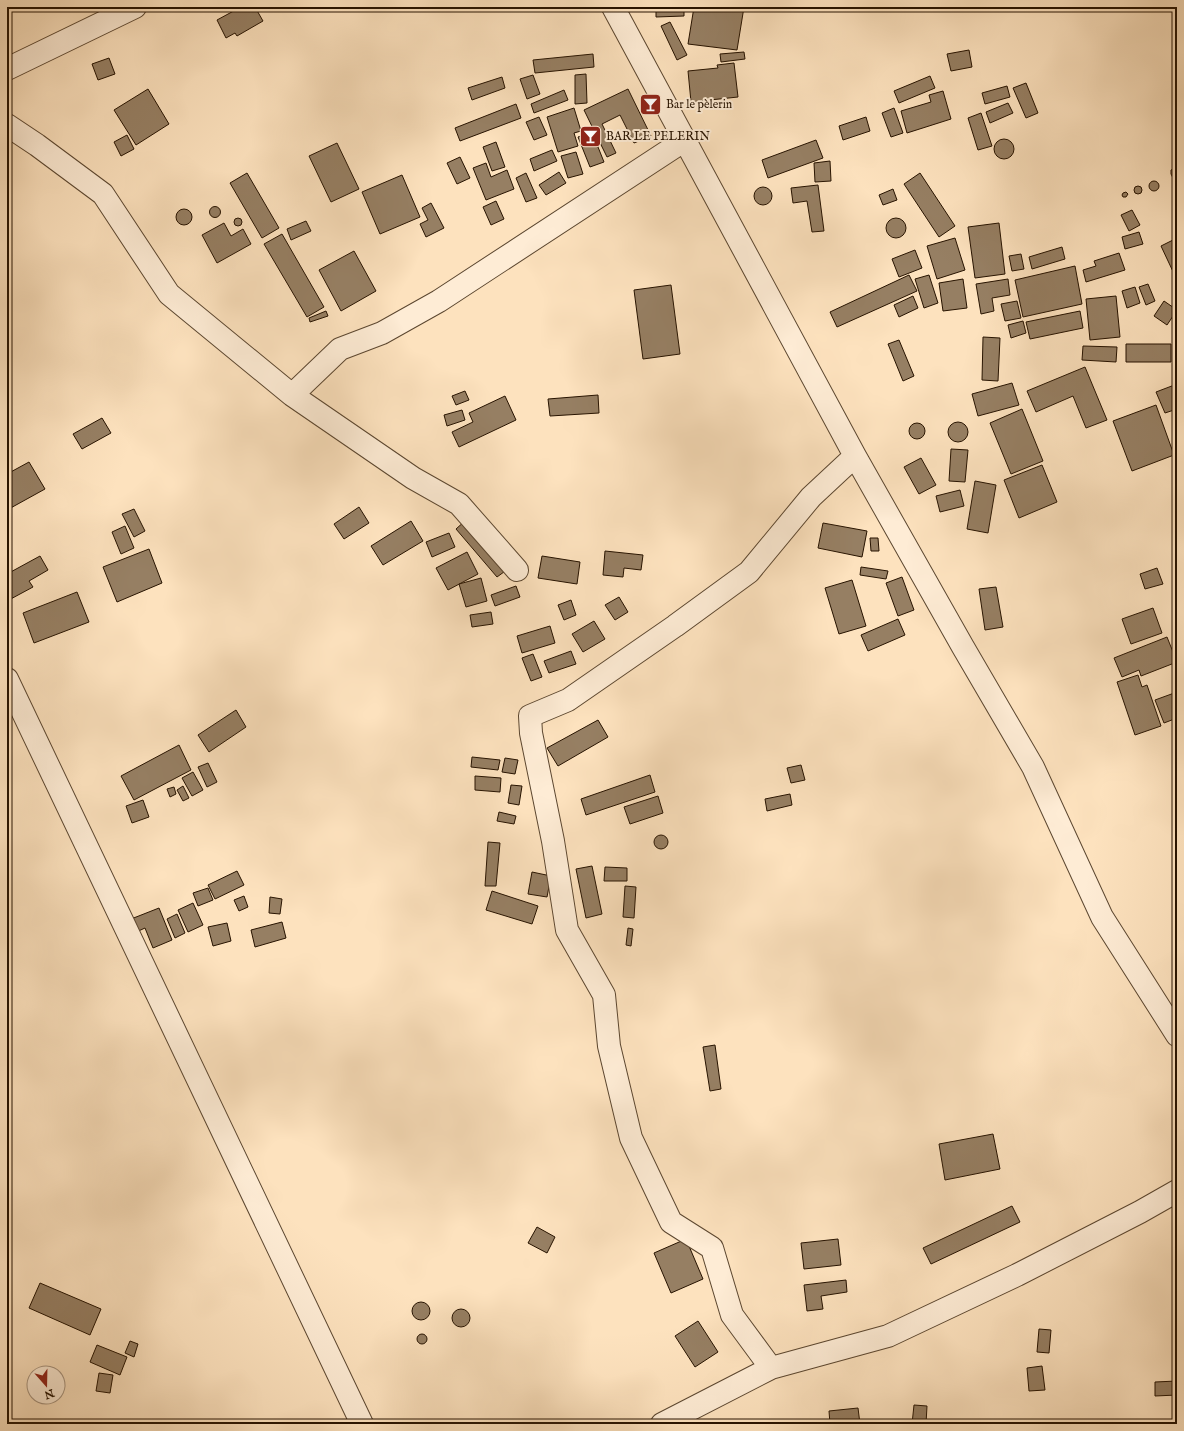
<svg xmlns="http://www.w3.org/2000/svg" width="1184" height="1431" viewBox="0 0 1184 1431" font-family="'IM FELL English',serif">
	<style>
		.building { fill: #967f63; stroke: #271300 }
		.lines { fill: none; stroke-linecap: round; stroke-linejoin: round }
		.minor-casing { stroke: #5c4730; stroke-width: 24 }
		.minor { stroke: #feecd5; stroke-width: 22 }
		.labels { text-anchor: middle; stroke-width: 4; stroke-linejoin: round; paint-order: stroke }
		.poi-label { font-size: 12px; fill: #271300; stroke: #feecd5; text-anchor: start }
	</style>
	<rect width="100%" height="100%" fill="#fde2be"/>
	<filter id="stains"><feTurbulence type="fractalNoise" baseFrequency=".005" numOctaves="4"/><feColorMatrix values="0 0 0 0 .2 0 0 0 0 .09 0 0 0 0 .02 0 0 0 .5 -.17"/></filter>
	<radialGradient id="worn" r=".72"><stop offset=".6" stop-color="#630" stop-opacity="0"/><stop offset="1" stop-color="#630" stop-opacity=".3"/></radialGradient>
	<path class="building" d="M241 7H255L263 21 237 36 235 33 226 38 217 20Z
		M656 7H684V16L656 17Z
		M694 7H744L737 50 688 44Z
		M670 22 687 55 677 60 661 26Z
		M969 50 972 67 951 71 947 54Z
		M744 52 745 59 721 62 720 54Z
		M593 54 594 67 535 73 533 60Z
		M109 58 115 74 98 80 92 64Z
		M734 63 738 97 691 102 688 71 718 68 717 65Z
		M586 74 587 103 575 104V75Z
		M533 75 540 94 527 99 520 79Z
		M930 76 935 88 899 103 894 91Z
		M502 77 505 88 472 100 468 88Z
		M1026 83 1038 113 1026 118 1013 88Z
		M1007 86 1010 97 985 104 982 93Z
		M148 89 169 124 136 145 114 110Z
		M628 89 651 136 634 143 620 115 602 124 616 153 607 157 584 110Z
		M564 90 568 100 534 113 531 104Z
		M943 91 951 119 907 133 901 111 931 102 929 95Z
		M1008 103 1013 113 990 123 986 112Z
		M516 104 521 118 460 141 455 128Z
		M574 108 581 131 574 133 578 146 558 152 547 117Z
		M894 108 903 133 891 137 882 113Z
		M981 113 992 146 978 150 968 118Z
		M539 117 547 135 534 140 526 122Z
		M866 117 870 131 843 140 839 126Z
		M592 132 604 162 590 167 578 137Z
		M127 135 134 149 121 156 114 142Z
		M994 149a10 10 0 1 1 20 0a10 10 0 1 1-20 0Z
		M816 140 823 158 768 178 762 160Z
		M496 142 505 167 492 171 483 147Z
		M337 143 359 189 331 202 309 156Z
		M552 150 557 161 534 171 530 159Z
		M576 152 583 174 568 178 561 156Z
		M460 157 470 178 457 184 447 163Z
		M830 161 831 181 815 182 814 163Z
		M486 163 491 177 507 170 514 189 486 200 473 168Z
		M1175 168H1177V178H1173L1171 174V170Z
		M559 172 566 183 546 195 539 185Z
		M247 173 279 228 262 238 230 183Z
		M526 173 537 198 526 202 516 178Z
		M920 173 955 226 939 237 904 184Z
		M402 175 420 217 380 234 362 192Z
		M1149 186a5 5 0 1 1 10 0a5 5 0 1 1-10 0Z
		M818 185 824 231 812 232 807 201 793 203 791 188Z
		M1134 190a4 4 0 1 1 8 0a4 4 0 1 1-8 0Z
		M754 196a9 9 0 1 1 18 0a9 9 0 1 1-18 0Z
		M893 189 897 200 883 205 879 195Z
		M1126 192 1128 194 1126 197H1123L1122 195 1123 193Z
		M496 201 504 219 491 225 483 207Z
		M431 203 444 228 426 237 420 224 428 220 422 208Z
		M209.5 212a5.5 5.5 0 1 1 11 0a5.5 5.5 0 1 1-11 0Z
		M176 217a8 8 0 1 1 16 0a8 8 0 1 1-16 0Z
		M1132 210 1140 225 1129 231 1121 215Z
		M886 228a10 10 0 1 1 20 0a10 10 0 1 1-20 0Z
		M234 222a4 4 0 1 1 8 0a4 4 0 1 1-8 0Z
		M306 221 311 231 291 240 287 229Z
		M224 223 231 236 243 229 251 244 217 263 202 235Z
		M999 223 1005 274 975 278 968 227Z
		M1139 232 1143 244 1125 249 1122 237Z
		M282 234 324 307 307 317 264 244Z
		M955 238 965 270 937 279 927 246Z
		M1177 238V278H1176L1161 246Z
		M1062 247 1065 259 1032 269 1029 257Z
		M915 250 922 268 899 277 892 259Z
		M354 251 376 291 341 311 319 270Z
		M1119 253 1125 270 1086 282 1083 270 1096 266 1094 261Z
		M1021 254 1024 269 1012 271 1009 256Z
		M1075 266 1082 304 1023 317 1015 280Z
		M909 275 917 291 837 327 830 312Z
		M929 275 938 303 924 308 915 279Z
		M963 279 967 308 943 311 939 283Z
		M1008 279 1010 295 992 298 994 311 981 314 976 284Z
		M1148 284 1155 301 1146 305 1139 287Z
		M671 285 680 354 643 359 634 290Z
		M1135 287 1140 303 1127 308 1122 291Z
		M913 296 918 308 899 317 894 305Z
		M1116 296 1120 337 1090 340 1086 299Z
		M1017 301 1021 318 1005 321 1001 304Z
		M1164 301 1177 310 1167 325 1154 316Z
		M326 311 328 316 310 322 309 318Z
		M1080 311 1083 328 1030 339 1026 322Z
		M1023 321 1026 333 1011 338 1008 325Z
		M983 337 1000 338 998 381 982 380Z
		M899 340 914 376 903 381 888 344Z
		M1126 344H1171V362H1126Z
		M1083 346 1117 347 1116 362 1082 360Z
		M1085 367 1107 420 1086 428 1073 396 1036 412 1027 391Z
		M1012 383 1019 405 978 416 972 394Z
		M1177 384V409L1165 413 1156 392Z
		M465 391 469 400 456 405 452 396Z
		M598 395 599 413 550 416 548 399Z
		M505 396 516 420 459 447 452 432 473 422 469 413Z
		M1156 405 1174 455 1132 471 1113 421Z
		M1022 409 1043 461 1011 474 990 423Z
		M462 410 465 420 447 426 444 415Z
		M102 418 111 433 82 449 73 434Z
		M948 432a10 10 0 1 1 20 0a10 10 0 1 1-20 0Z
		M909 431a8 8 0 1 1 16 0a8 8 0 1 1-16 0Z
		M951 449 968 450 965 482 949 481Z
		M921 458 936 485 919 494 904 467Z
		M29 462 45 489 7 510V474Z
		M1042 465 1057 502 1019 518 1004 480Z
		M975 481 996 485 988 533 967 529Z
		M960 490 964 506 940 512 936 496Z
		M359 507 369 523 344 539 334 524Z
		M134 509 145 531 134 537 122 514Z
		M466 520 508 569 497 577 456 529Z
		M411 521 423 541 383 565 371 546Z
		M823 523 867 531 862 557 818 548Z
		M125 526 134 548 121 554 112 532Z
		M449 533 455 547 432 557 426 542Z
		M870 538H878L879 551H871Z
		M149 549 162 583 117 602 103 567Z
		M605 551 643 555 641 570 624 568 623 577 603 575Z
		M467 552 478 574 448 590 436 568Z
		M40 556 48 570 29 581 33 587 7 601V574Z
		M542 556 580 562 577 584 538 578Z
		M861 567 888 571 886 579 860 575Z
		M1157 568 1163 584 1145 589 1140 574Z
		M902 577 914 610 898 616 886 583Z
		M481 578 487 601 466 607 459 584Z
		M852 580 866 626 839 634 825 588Z
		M516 586 520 597 495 606 491 595Z
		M996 587 1003 627 985 630 979 589Z
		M77 592 89 622 34 643 23 613Z
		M619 597 628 612 615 620 605 605Z
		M571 600 576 615 564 620 558 605Z
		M1153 608 1162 633 1131 644 1122 619Z
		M491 612 493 624 472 627 470 615Z
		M898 619 905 635 868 651 861 635Z
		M594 621 605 639 583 652 572 634Z
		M550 626 555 643 522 653 517 636Z
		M1167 637 1177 662 1141 676 1139 670 1122 677 1114 658Z
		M571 651 576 664 549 673 544 661Z
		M533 654 542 677 531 681 522 658Z
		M1138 675 1142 687 1147 685 1161 726 1135 735 1117 682Z
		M1177 692V718L1164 723 1155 700Z
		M236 710 246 727 209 752 198 735Z
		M598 720 608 737 558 766 547 748Z
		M179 745 191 770 134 800 121 776Z
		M472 757 500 760 498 770 471 767Z
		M505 758 518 760 515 774 502 772Z
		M208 763 217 782 207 787 198 767Z
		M801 765 805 780 791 783 787 768Z
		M193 772 203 790 192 796 182 778Z
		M650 775 655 792 586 815 581 799Z
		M475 776 501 778 500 792 475 790Z
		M511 785 522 786 519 805 508 803Z
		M183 786 189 798 183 801 177 790Z
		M174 787 176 794 170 797 167 789Z
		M790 794 792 805 767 811 765 799Z
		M658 796 663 813 630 824 624 807Z
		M143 800 149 817 132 823 126 806Z
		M499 812 516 816 514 824 497 821Z
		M654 842a7 7 0 1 1 14 0a7 7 0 1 1-14 0Z
		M488 842 500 843 496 886H485Z
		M592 866 602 914 586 918 576 869Z
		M605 867 627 868V881H604Z
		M237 871 244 885 215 899 208 885Z
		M532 872 551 876 547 897 528 894Z
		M625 886 636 887 634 918 623 917Z
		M208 888 213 900 198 906 193 893Z
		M492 891 538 906 532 924 486 910Z
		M244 896 248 907 239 911 234 900Z
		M270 897 282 899 280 914 269 913Z
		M193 903 203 925 188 932 178 910Z
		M159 908 172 940 153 948 145 928 132 934 126 921Z
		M177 914 185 933 175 938 167 919Z
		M282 922 286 938 255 947 251 930Z
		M227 923 231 941 213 946 208 927Z
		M628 928 633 929 631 946 626 945Z
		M715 1045 721 1089 710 1091 703 1047Z
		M993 1134 1000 1169 945 1180 939 1144Z
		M1012 1206 1020 1222 931 1264 923 1248Z
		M537 1227 555 1237 547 1253 528 1243Z
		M686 1239 703 1279 671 1293 654 1253Z
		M838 1239 841 1265 804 1269 801 1243Z
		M846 1280 847 1292 821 1296 823 1309 807 1311 804 1285Z
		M40 1283 101 1309 90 1335 29 1308Z
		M412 1311a9 9 0 1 1 18 0a9 9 0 1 1-18 0Z
		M452 1318a9 9 0 1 1 18 0a9 9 0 1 1-18 0Z
		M698 1321 718 1352 695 1367 675 1336Z
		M1039 1329 1051 1330 1049 1353 1037 1352Z
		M417 1339a5 5 0 1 1 10 0a5 5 0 1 1-10 0Z
		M130 1341 138 1344 134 1357 125 1353Z
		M97 1345 127 1357 120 1375 90 1362Z
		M1042 1366 1045 1390 1029 1391 1027 1368Z
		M99 1373 113 1375 110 1393 96 1391Z
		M1177 1381V1395L1155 1396V1382Z
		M914 1405 927 1406 926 1424H912Z
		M858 1408 860 1424H830L829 1411Z"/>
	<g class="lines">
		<defs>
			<path id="minor" d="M613 7 855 456 963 647 1033 767 1102 917 1177 1035
				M7 69 135 7
				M7 125 37 145 103 194 169 294 292 395 413 478 459 504 517 570
				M292 395 340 349 382 333 439 301 685 140
				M7 679 362 1424
				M771 1368 732 1315 712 1248 671 1222 631 1138 609 1046 604 995 567 930 553 841 531 733 530 716 568 700 675 626 749 572 811 497 855 456
				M662 1424 771 1368 888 1336 1017 1275 1140 1212 1177 1191"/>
		</defs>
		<use href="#minor" class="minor-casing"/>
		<use href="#minor" class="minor"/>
	</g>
	<defs>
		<symbol id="bar-square" viewBox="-11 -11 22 22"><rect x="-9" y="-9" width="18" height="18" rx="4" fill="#8f2418" stroke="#feecd5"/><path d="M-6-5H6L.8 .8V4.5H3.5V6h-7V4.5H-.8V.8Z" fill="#fff"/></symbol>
	</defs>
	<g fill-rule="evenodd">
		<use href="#bar-square" x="638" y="92" width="25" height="25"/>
		<use href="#bar-square" x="578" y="124" width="25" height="25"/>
	</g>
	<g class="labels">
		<g class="poi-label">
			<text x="666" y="108">Bar le pèlerin</text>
			<text x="606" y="140">BAR LE PELERIN</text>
		</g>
	</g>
	<rect width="1184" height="1431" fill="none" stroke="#fde2be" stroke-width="24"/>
	<rect x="8" y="8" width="1168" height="1415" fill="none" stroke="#271300" stroke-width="2"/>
	<rect x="12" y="12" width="1160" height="1407" fill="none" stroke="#271300"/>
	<g transform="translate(46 1385) rotate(160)"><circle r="19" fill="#feecd5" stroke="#a89580"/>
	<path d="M0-3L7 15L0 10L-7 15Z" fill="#8f2418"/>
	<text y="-6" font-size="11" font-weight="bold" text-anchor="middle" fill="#271300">N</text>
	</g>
	<rect width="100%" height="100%" filter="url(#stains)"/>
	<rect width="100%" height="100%" fill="url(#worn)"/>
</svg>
